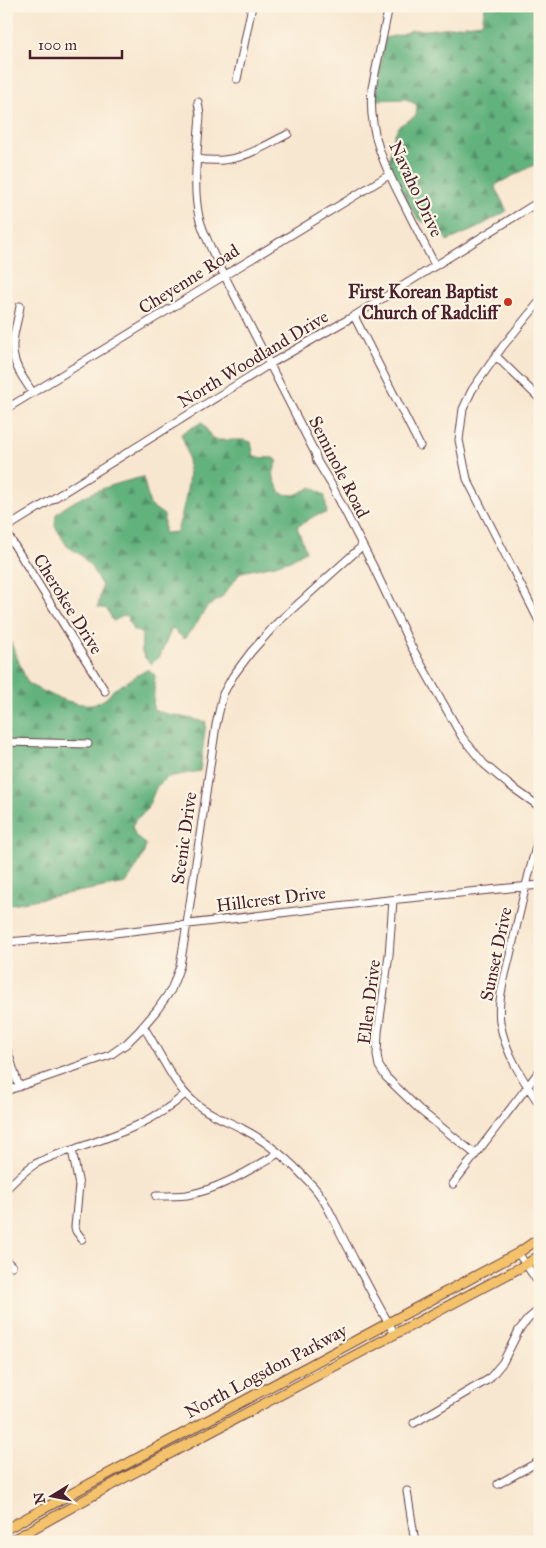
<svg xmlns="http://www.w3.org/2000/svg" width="546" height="1548" viewBox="0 0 546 1548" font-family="'IM FELL Great Primer',serif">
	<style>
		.forest { fill: url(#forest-firs); stroke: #566854 }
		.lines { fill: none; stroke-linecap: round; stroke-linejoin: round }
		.minor-casing { stroke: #643d44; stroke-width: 9 }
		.major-casing { stroke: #643d44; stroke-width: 11 }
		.minor { stroke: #fff; stroke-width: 7 }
		.major { stroke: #f3c26a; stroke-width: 9 }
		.poi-dot { fill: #c8321e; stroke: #fcf5e5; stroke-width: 2 }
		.labels { text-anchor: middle; stroke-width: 4.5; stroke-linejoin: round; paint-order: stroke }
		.street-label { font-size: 18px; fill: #4a1f2b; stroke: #fcf5e5 }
		.poi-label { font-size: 18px; font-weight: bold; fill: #4a1f2b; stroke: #fcf5e5; text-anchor: end }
	</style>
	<defs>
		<pattern id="forest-firs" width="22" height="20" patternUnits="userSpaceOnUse" patternTransform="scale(1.25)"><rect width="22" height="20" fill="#62b27e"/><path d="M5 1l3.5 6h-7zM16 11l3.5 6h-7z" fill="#539067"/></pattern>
	</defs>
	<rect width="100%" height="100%" fill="#fcf5e5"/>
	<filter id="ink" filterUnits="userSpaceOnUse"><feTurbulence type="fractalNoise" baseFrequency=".02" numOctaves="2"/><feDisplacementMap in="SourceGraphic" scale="10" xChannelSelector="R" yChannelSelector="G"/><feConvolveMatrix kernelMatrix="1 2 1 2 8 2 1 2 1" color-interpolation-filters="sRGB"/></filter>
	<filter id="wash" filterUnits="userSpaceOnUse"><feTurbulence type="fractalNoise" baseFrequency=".0096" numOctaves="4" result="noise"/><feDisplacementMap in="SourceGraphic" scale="20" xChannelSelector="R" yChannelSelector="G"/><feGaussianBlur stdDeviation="1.12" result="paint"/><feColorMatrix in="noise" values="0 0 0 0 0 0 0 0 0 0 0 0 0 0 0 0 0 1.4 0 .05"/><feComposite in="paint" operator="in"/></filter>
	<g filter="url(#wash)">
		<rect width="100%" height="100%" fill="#f8e7d0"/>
		<path class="forest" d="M485 6H536L540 8V162L497 184 495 187 507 211 475 229 447 241C444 235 440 228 433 225 427 222 423 223 417 218L393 176 389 159 394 136 399 126 416 116 417 105 406 99 374 100 385 38 399 35 412 30H427L482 23Z
			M202 422 213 440H244L251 442 254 457 273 458 278 461C270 476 274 480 282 494L295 495 312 487 325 496 327 513 316 515 297 527 306 551 290 560 275 565 241 572 221 598 207 607 196 624 184 639 172 628 160 656 151 664C136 650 144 648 141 632L133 630 126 615 113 621 107 609 98 607 102 586 91 567 81 555 67 546 55 526 56 514C80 494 113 484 143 477L150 505 164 515V533L177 532C186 497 196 469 181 434Z
			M6 618 9 638 28 684C51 695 95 720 113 690L148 669 155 675 153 709 164 713 206 722 200 771 168 777 157 786 146 811 136 819 132 827 136 837 146 844C144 858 134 871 126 883L6 905Z"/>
	</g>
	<g filter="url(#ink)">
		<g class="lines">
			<defs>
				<path id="minor" d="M389 6 372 88C368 131 383 163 402 200 413 222 424 244 435 265
					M237 79 252 6
					M198 102 200 115C198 148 192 184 199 217 202 229 208 241 213 253L315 453 317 461 331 484 373 566 411 646 462 737 484 764 509 785 540 807
					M197 159C236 165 255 151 288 134
					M540 301 503 346 472 390 463 409 459 440 467 479 540 623
					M20 306C18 322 10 341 14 357 16 370 26 382 33 393
					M354 316 420 446
					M496 356 540 399
					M6 409 389 175
					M6 528 270 364 354 316 540 201
					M6 532 105 691
					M6 742 88 744
					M540 832C529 872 519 913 510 955 505 976 497 1000 500 1022 505 1053 523 1080 540 1105
					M393 900 389 955 378 1032 377 1055 379 1066 386 1077 421 1111 475 1154
					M6 942 98 935 379 901 540 885
					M143 1026C158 1048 173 1085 193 1101 207 1114 226 1120 243 1129 268 1142 291 1162 310 1183 325 1198 333 1219 343 1238 360 1270 376 1303 395 1334
					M6 1046 19 1087
					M6 1091 110 1055 126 1044 139 1031 157 1010 171 990 180 966 187 924 216 725 223 694 233 676 251 652 277 623 361 547
					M72 1150 79 1185 75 1227 76 1231 82 1239
					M453 1184 540 1070
					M6 1189C15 1180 24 1171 35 1164 48 1157 61 1153 75 1149 115 1135 154 1123 185 1094
					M156 1196C166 1196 177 1196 187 1195 220 1189 250 1170 279 1153
					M518 1253 540 1285
					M6 1261 12 1266
					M414 1423 489 1379 503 1362 519 1330 528 1319 540 1309
					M498 1484 540 1461
					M407 1491 415 1542
					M329 1542 330 1541"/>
				<path id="major" d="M6 1529 518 1253 540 1238
					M9 1542 124 1478 525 1265 540 1255"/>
			</defs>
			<use href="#minor" class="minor-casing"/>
			<use href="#major" class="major-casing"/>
			<use href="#minor" class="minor"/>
			<use href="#major" class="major"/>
		</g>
	</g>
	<circle class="poi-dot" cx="508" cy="302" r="5"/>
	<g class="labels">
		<g class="street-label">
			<text transform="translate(416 189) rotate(65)" y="6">Navaho Drive</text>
			<text transform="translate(189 279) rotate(-32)" y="6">Cheyenne Road</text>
			<text transform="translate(253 359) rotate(-31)" y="6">North Woodland Drive</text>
			<text transform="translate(339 467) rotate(63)" y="6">Seminole Road</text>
			<text transform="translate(68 604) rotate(58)" y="6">Cherokee Drive</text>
			<text transform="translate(184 838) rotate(-82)" y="6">Scenic Drive</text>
			<text transform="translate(271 899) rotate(-7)" y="6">Hillcrest Drive</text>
			<text transform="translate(496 954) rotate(-78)" y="6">Sunset Drive</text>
			<text transform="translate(369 1002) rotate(-83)" y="6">Ellen Drive</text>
			<text transform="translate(266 1371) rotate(-28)" y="6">North Logsdon Parkway</text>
		</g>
		<g class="poi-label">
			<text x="498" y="298">First Korean Baptist<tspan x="498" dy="21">Church of Radcliff</tspan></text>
		</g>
	</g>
	<rect width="546" height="1548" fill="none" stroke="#fcf5e5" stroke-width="25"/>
	<g transform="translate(52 1496) rotate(260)" stroke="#fcf5e5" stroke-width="4" paint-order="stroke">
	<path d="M0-4L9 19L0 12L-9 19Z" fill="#4a1f2b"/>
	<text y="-8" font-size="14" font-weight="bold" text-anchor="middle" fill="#4a1f2b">N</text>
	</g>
	<path d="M30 50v8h92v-8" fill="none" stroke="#4a1f2b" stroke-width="2.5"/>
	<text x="38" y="50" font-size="15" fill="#4a1f2b" stroke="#fcf5e5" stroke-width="4" paint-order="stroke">100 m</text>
</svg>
